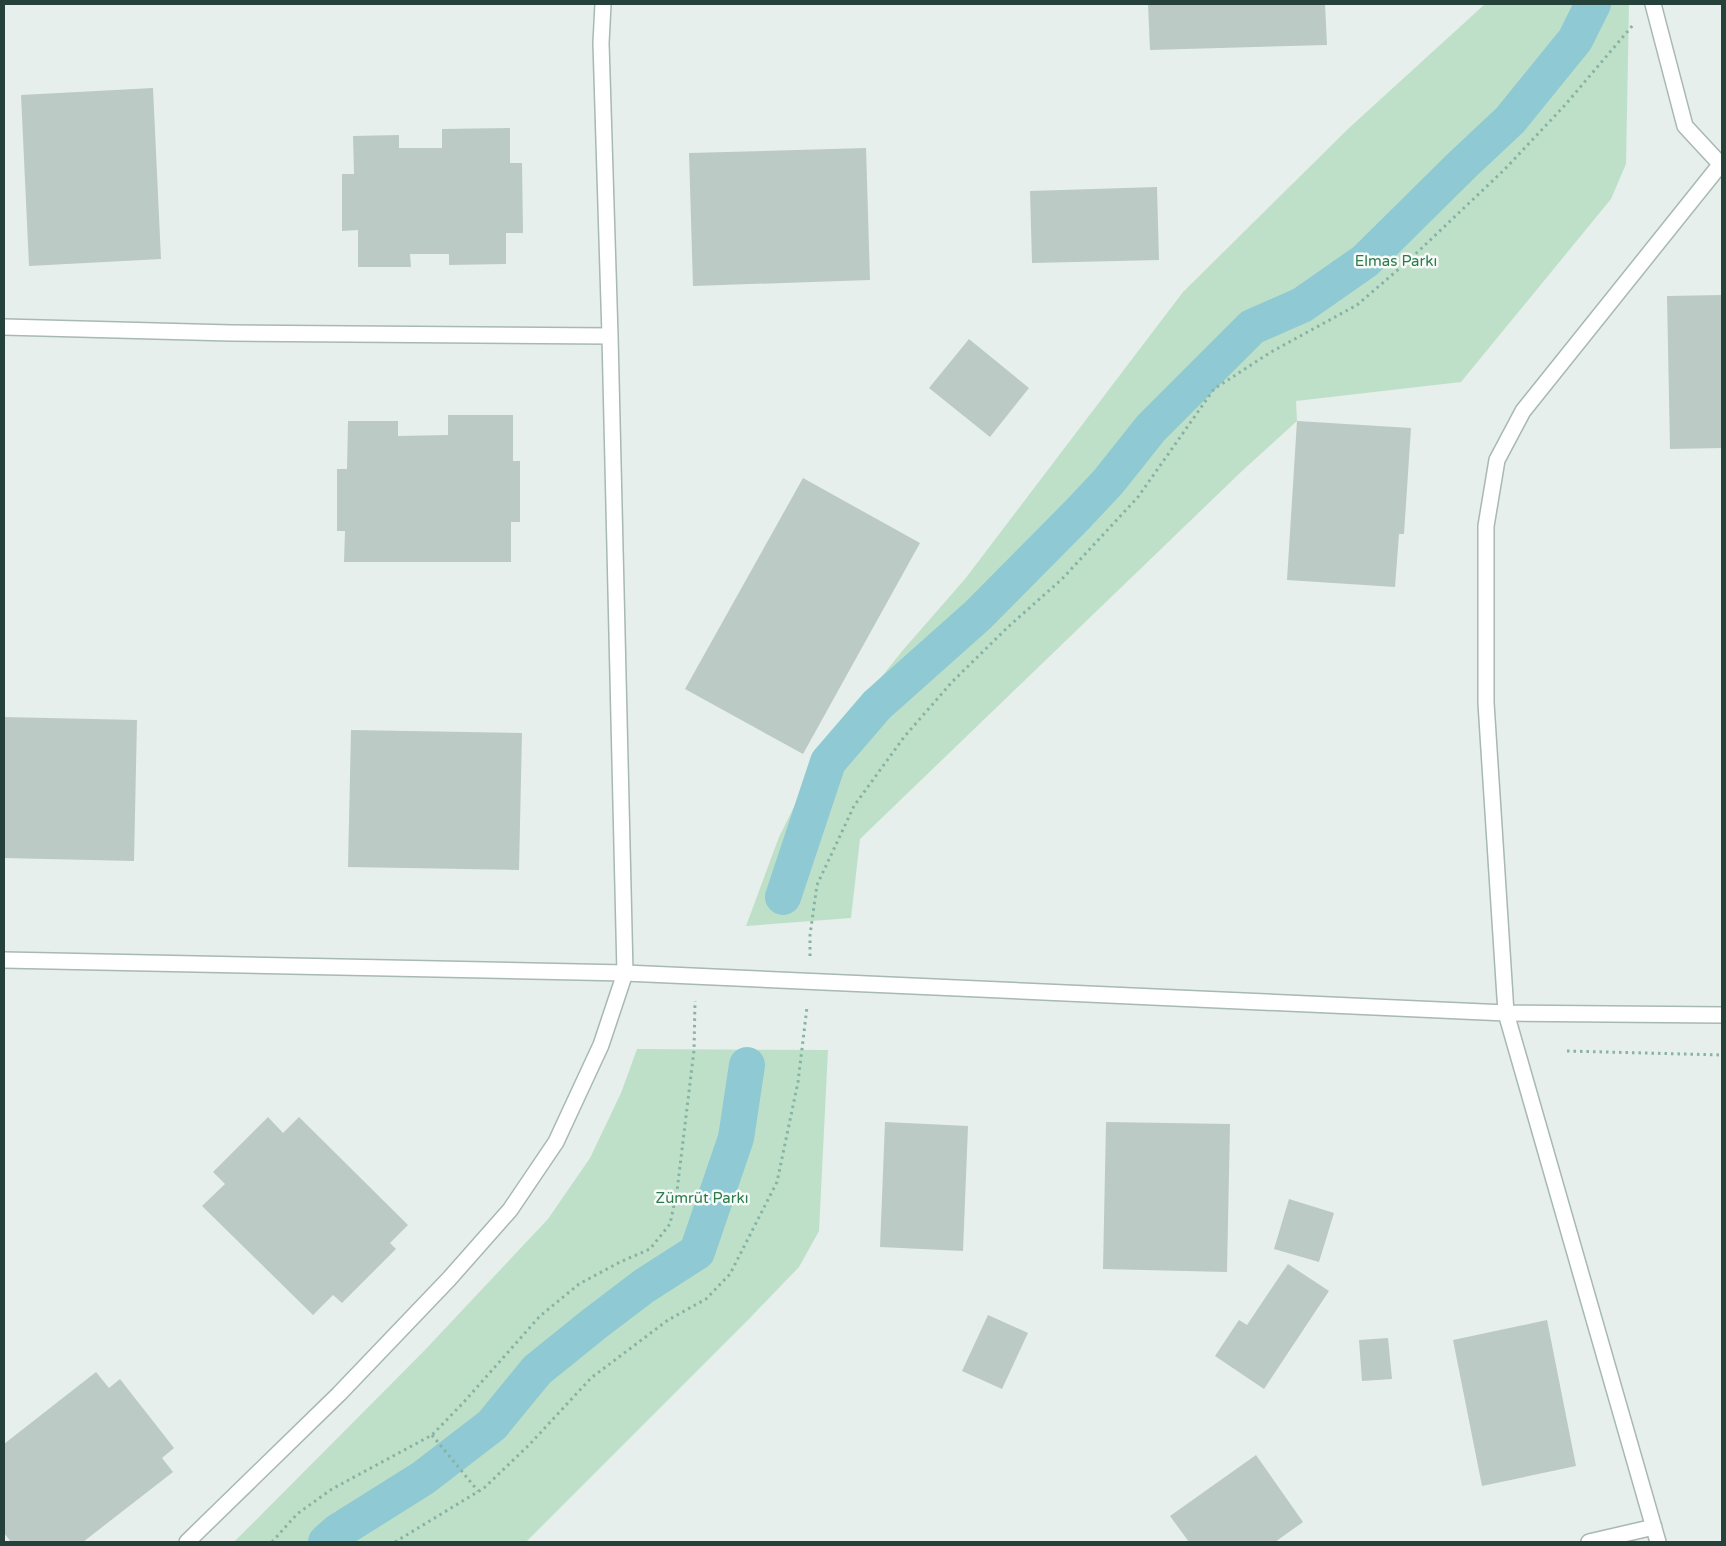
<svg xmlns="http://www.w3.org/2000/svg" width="1726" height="1546" viewBox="0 0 1726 1546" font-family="'Varela Round',sans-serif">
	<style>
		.green { fill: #bfe0c8 }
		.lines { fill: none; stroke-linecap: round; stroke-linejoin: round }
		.canal { stroke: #8ec9d4; stroke-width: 36 }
		.building { fill: #bbcac4 }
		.minor-casing { stroke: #a8b8b2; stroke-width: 18 }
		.tertiary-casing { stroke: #a8b8b2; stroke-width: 18 }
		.path { stroke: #86b3a5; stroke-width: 3; stroke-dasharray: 2.5 4; stroke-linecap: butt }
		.minor { stroke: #fff; stroke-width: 15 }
		.tertiary { stroke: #fff; stroke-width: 15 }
		.labels { text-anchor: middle; stroke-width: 5; stroke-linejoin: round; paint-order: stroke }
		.park-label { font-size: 15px; fill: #2d7a4b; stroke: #f7fbf9 }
	</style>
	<rect width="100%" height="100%" fill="#e6efeb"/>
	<path class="green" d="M1485 4H1629L1626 164 1611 199 1461 382 1296 401 1297 421 1242 471 860 839 851 918 746 926 779 837 822 751 903 650 965 579 1183 292 1349 128Z
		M637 1049 828 1050 819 1231 799 1267 748 1320 526 1542H234L423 1352 548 1219 590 1158 621 1093Z"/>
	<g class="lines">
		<path class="canal" d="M783 897 828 762 877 705 978 615 1077 515 1108 482 1151 428 1252 327 1302 305 1365 261 1461 166 1510 120 1575 40 1593 4
			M326 1542 337 1532 423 1478 492 1425 537 1370 594 1324 644 1286 697 1252 736 1138 747 1065"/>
	</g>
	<path class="building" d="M1148 4H1325L1327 45 1150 50Z
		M153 88 161 259 29 266 21 95Z
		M510 128V163H522L523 233H506V264L449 265V254H410L411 267H358V230L342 231V174H354L353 136 399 135V148H442V129Z
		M866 148 870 280 693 286 689 153Z
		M1157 187 1159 260 1032 263 1030 191Z
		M1722 295V448L1670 449 1667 296Z
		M969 339 1029 388 990 437 929 388Z
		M448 415H513V461H520V522H511V562H344L345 531H337V469H347L348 421H398V436L448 435Z
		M1297 421 1411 428 1404 534H1399L1395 587 1287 580Z
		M803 478 920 543 803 754 685 689Z
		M4 717 137 720 134 861 4 858Z
		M351 730 522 733 519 870 348 867Z
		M268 1117 283 1133 299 1117 408 1225 390 1243 396 1249 342 1303 333 1295 313 1315 202 1206 225 1184 213 1172Z
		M885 1122 968 1126 963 1251 880 1247Z
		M1106 1122 1230 1124 1227 1272 1103 1269Z
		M1289 1199 1334 1213 1319 1262 1274 1249Z
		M1288 1264 1329 1291 1264 1389 1215 1356 1239 1320 1247 1325Z
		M988 1315 1028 1333 1002 1389 962 1371Z
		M1547 1320 1576 1466 1482 1486 1453 1340Z
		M1388 1338 1392 1379 1362 1381 1359 1340Z
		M96 1372 109 1388 120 1379 174 1448 162 1458 173 1472 83 1542H11L4 1533V1444Z
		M1256 1455 1303 1522 1275 1542H1189L1170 1516Z"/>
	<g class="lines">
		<defs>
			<path id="minor" d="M1653 4 1685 126 1722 166
				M4 327 231 333 610 336
				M187 1542 339 1394 449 1279 510 1210 556 1142 601 1045 625 973 610 336 601 43 603 4
				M1589 1542 1654 1527
				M1658 1542 1506 1013 1486 703V526L1497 460 1523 411 1720 165"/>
			<path id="tertiary" d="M4 960 625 973 1506 1013 1722 1015"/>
		</defs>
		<use href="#minor" class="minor-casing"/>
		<use href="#tertiary" class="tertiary-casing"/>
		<path class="path" d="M810 956V935L817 885 854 806 904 737 952 682 1008 627 1062 579 1138 497 1214 389 1271 352 1357 305 1407 262 1504 170 1565 105 1633 25
			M1567 1051 1722 1055
			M432 1435 478 1491
			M272 1542 297 1514 332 1489 432 1435 463 1403 540 1316 579 1284 620 1262 650 1249 670 1224 677 1191 694 1050 695 1001
			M395 1542 484 1488 529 1445 591 1378 668 1320 706 1299 730 1274 777 1182 798 1082 807 1007"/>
		<use href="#minor" class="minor"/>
		<use href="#tertiary" class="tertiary"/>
	</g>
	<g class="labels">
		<g class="park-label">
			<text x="1396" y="266">Elmas Parkı</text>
			<text x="702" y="1203">Zümrüt Parkı</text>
		</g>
	</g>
	<rect width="1726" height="1546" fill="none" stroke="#24423a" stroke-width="10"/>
</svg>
